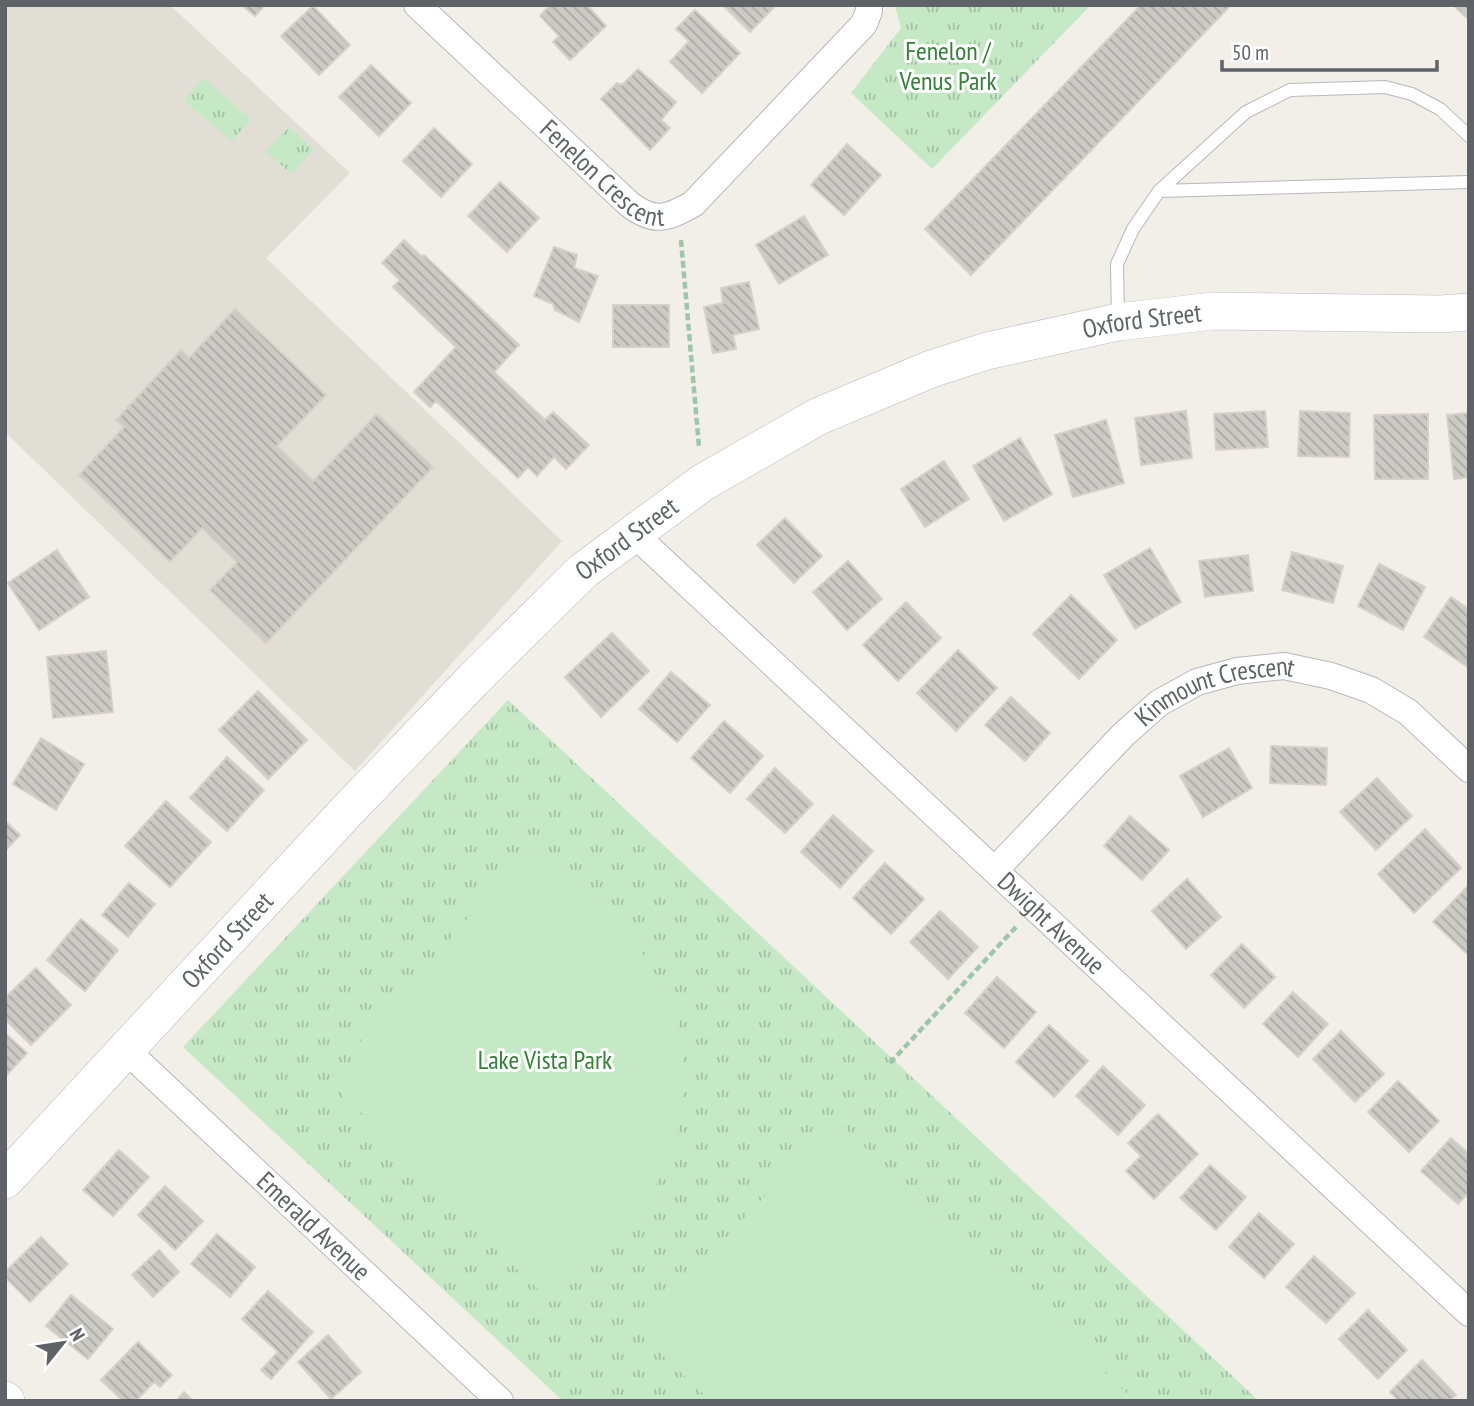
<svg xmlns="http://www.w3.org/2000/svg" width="1474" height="1406" viewBox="0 0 1474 1406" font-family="'PT Sans Narrow',sans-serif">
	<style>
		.education { fill: #e1ded6 }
		.grass { fill: url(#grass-tufts) }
		.garden { fill: #c5e8c5 }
		.building { fill: url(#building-back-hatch); stroke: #d6d1c6; stroke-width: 2 }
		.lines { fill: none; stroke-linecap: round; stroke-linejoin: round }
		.lane-casing { stroke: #b5b8bc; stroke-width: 14 }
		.street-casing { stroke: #b5b8bc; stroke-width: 28 }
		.secondary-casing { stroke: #b6babf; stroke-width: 38 }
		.path { stroke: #9cc7a9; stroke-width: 4.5; stroke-dasharray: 7 3.5; stroke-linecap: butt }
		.lane { stroke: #fff; stroke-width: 12 }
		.street { stroke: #fff; stroke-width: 26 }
		.secondary { stroke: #fff; stroke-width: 37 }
		.labels { text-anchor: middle; stroke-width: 6; stroke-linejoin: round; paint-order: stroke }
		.park-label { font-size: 26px; fill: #348238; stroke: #fff }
		.street-label { font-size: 26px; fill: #5f6368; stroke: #fff }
	</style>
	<defs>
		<pattern id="grass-tufts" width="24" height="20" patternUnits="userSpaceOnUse" patternTransform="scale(1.75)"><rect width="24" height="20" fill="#c5e8c5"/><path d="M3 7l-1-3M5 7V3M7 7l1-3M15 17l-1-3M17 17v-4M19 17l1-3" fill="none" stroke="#a3c0a4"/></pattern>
		<pattern id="building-back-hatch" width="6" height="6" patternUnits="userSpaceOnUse" patternTransform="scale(1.75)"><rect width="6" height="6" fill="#cccac5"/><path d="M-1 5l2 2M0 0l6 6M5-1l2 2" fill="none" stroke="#a9a8a4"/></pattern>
	</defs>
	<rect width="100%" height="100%" fill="#f1efe8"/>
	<path class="education" d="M5 5H170L350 173 266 258 562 541 355 771 5 432Z"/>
	<path class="grass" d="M895 5H1091L932 169 851 93 901 28Z
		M203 78 251 119 232 141 184 101Z
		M289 127 314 150 291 174 266 151Z
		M508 700 1259 1401H563L183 1047Z"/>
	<path class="garden" d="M532 845C612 914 694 979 683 1097 680 1124 674 1155 660 1178 632 1225 590 1263 553 1303L361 1122 365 1116 336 1089V1077L362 1049 358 1044Z
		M836 1120 1135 1401H711L638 1332Z"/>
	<path class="building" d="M242 5H265L255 16Z
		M550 5H587L606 26 570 60 553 42 559 36 540 16Z
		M723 5H776L750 32Z
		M1141 5H1231L971 275 925 229Z
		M1453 5H1469V20Z
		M313 6 350 45 319 75 281 36Z
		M695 10 740 53 702 93 670 62 689 41 676 29Z
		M371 65 411 103 379 136 339 97Z
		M638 69 676 102 661 120 670 128 650 150 601 99 617 83 622 85Z
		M434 128 472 164 441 197 403 161Z
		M847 144 881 175 844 215 811 185Z
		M500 182 539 218 507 252 468 216Z
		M804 216 828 255 779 284 756 245Z
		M404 240 422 257 424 255 519 345 494 372 545 420 553 412 589 445 566 469 554 457 537 476 528 467 518 478 436 401 430 407 414 392 456 347 393 287 400 280 382 263Z
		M554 247 577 255 574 268 598 276 579 322 555 310 553 304 534 296Z
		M749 282 759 329 733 335 736 349 713 353 704 307 723 303 721 288Z
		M613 305H669V347H613Z
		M235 309 326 395 277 446 313 481 377 414 433 467 266 643 210 590 237 562 202 528 170 562 79 475 124 427 116 420 181 350 189 358Z
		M1186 411 1192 458 1141 465 1135 418Z
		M1265 411 1268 447 1216 450 1214 414Z
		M1300 411 1350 413 1349 457 1298 456Z
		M1469 413V477L1454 479 1447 415Z
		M1428 414V479H1375L1374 415Z
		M1106 420 1124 483 1073 497 1055 435Z
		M1020 438 1052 494 1004 521 973 466Z
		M944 461 969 499 925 527 901 489Z
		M785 518 822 556 794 583 757 545Z
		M1150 548 1181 602 1135 629 1104 575Z
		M57 550 89 597 39 630 8 583Z
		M1292 552 1343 566 1333 603 1282 590Z
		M1248 555 1253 591 1205 597 1199 561Z
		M848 561 882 599 847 630 813 592Z
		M1379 564 1425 587 1403 630 1358 606Z
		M1071 595 1117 640 1079 679 1033 634Z
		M1451 597 1469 609V668L1424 637Z
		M906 602 941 638 898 681 863 645Z
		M612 633 649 671 601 717 565 677Z
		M958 650 997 688 956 731 917 693Z
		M106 651 113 712 53 718 47 657Z
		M671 672 710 705 677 742 639 709Z
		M258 691 307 740 268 779 219 730Z
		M1011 697 1050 733 1025 761 985 725Z
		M724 721 763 756 730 793 691 758Z
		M41 738 84 764 56 810 13 784Z
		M1271 746 1327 748 1326 785 1270 783Z
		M1229 748 1252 788 1203 817 1180 776Z
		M227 757 264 790 227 831 190 798Z
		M775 768 813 804 785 833 747 799Z
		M1377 778 1412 816 1376 850 1340 812Z
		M166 801 211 842 170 887 125 846Z
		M833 815 873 851 840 888 801 852Z
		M1130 816 1169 850 1142 880 1104 846Z
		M5 821 20 835 5 851Z
		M1425 829 1461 868 1414 913 1378 874Z
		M885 863 924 899 891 934 853 898Z
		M1187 879 1221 917 1186 949 1152 911Z
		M129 883 155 904 128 937 102 915Z
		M1469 885V956L1433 922Z
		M940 911 978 947 948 979 910 942Z
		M81 919 118 950 85 991 47 960Z
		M1242 944 1275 977 1244 1008 1211 975Z
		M36 968 71 1005 31 1045 5 1019V998Z
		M997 977 1036 1012 1004 1048 965 1013Z
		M1293 992 1328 1024 1298 1057 1263 1024Z
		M1049 1025 1088 1061 1054 1097 1016 1062Z
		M1341 1031 1384 1074 1355 1102 1313 1059Z
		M5 1033 27 1053 5 1077Z
		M1103 1066 1145 1105 1118 1135 1076 1096Z
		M1398 1081 1439 1121 1409 1152 1368 1112Z
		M1158 1114 1198 1154 1154 1199 1126 1171 1141 1156 1128 1143Z
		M1451 1138 1469 1154V1192L1458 1204 1421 1171Z
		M119 1150 149 1177 113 1216 83 1190Z
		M1210 1165 1246 1197 1216 1230 1180 1198Z
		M165 1186 203 1221 175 1250 138 1215Z
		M1259 1213 1294 1244 1264 1278 1229 1247Z
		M217 1234 255 1267 230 1297 191 1264Z
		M41 1237 68 1264 30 1302 5 1277V1272Z
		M159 1250 179 1272 153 1297 132 1275Z
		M1314 1256 1355 1293 1326 1323 1286 1287Z
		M268 1291 313 1332 271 1379 261 1370 278 1352 242 1319Z
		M71 1295 113 1329 88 1359 46 1326Z
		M1368 1310 1407 1350 1378 1379 1339 1339Z
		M328 1335 361 1372 331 1399 298 1362Z
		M138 1342 172 1375 160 1387 154 1382 136 1401H123L101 1380Z
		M1422 1360 1456 1395 1449 1401H1399L1390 1392Z
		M184 1392 193 1401H176Z"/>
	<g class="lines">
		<defs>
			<path id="lane" d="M1159 191 1469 182
				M1118 319 1117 264 1133 229 1159 191 1246 112 1290 90 1385 87 1412 94 1440 109 1469 136"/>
			<g id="street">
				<path id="s1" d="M417 5 629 204C654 223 666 219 693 204L864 24 869 11V5"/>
				<path id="s2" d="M633 533 1469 1313"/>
				<path id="s3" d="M995 870 1123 735 1159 703 1197 682 1237 671 1284 666 1331 676 1371 690 1408 712 1469 769"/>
				<path id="s4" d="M127 1051 500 1401"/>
			</g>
			<g id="secondary">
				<path id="s5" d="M5 1180 346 812 474 679 583 571 702 483 817 417 931 369 987 351 1118 322 1213 311 1440 314 1469 312"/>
				<path d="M5 1400 6 1401"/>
			</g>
		</defs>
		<use href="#lane" class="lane-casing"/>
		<use href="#street" class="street-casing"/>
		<use href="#secondary" class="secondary-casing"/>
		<path class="path" d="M681 240 699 447
			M890 1063 1016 927"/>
		<use href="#lane" class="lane"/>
		<use href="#street" class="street"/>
		<use href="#secondary" class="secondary"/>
	</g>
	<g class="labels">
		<g class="park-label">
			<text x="948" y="60">Fenelon /<tspan x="948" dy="30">Venus Park</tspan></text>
			<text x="545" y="1069">Lake Vista Park</text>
		</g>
		<g class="street-label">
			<text dy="9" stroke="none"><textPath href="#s1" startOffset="252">Fenelon Crescent</textPath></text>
			<text dy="9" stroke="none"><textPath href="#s5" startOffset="1461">Oxford Street</textPath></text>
			<text dy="9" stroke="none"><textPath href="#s5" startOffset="894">Oxford Street</textPath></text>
			<text dy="9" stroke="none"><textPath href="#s3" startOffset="292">Kinmount Crescent</textPath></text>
			<text dy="9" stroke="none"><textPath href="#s2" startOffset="572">Dwight Avenue</textPath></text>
			<text dy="9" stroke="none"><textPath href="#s5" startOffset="327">Oxford Street</textPath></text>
			<text dy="9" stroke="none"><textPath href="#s4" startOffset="256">Emerald Avenue</textPath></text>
		</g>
	</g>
	<rect width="1474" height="1406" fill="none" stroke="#5f6368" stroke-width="14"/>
	<g transform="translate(63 1343) rotate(60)" stroke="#ffffff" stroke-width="5" paint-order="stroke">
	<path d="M0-5L12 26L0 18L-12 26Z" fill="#5f6368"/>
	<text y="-10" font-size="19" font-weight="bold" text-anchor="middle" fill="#5f6368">N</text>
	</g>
	<path d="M1222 60v10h215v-10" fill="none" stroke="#5f6368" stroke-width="3.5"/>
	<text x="1232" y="60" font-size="21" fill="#5f6368" stroke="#ffffff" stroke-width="5" paint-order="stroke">50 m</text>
</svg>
